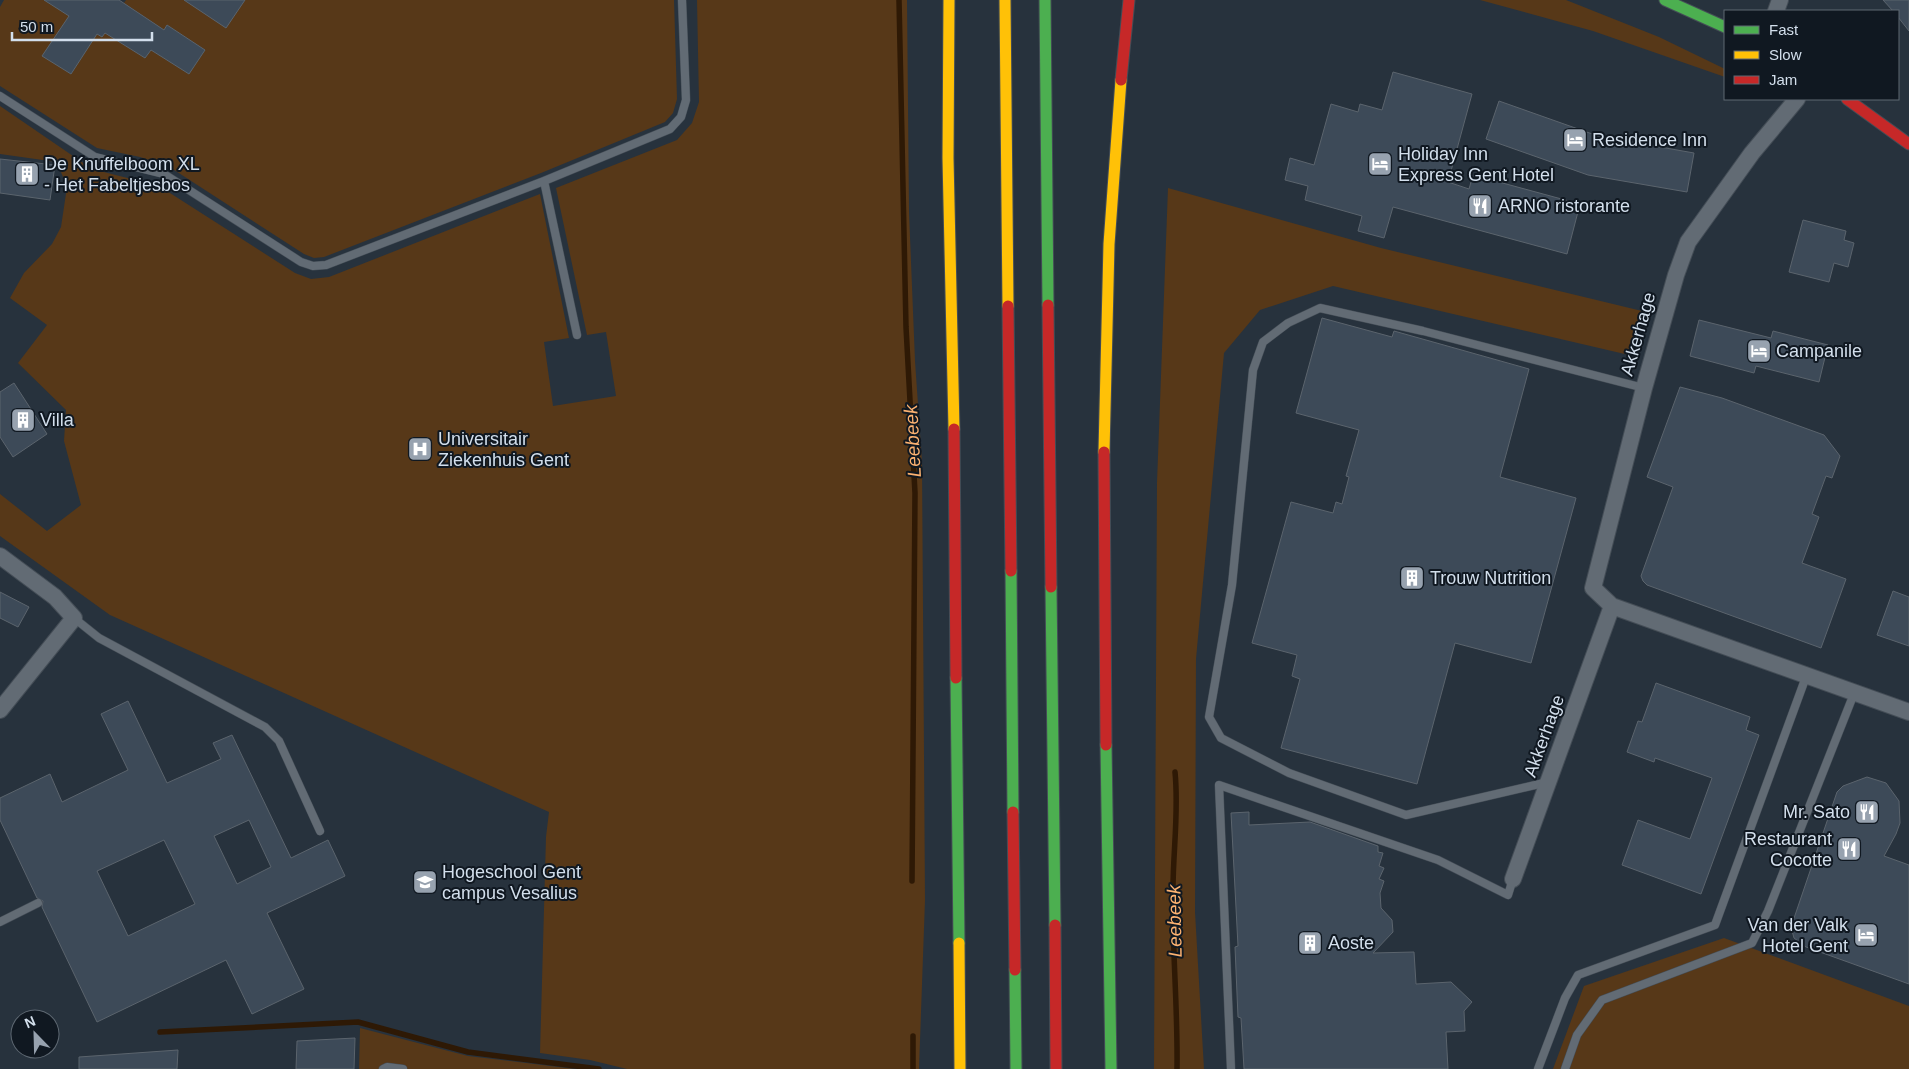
<svg xmlns="http://www.w3.org/2000/svg" width="1909" height="1069" viewBox="0 0 1909 1069" font-family="Arial,sans-serif">
	<style>
		.green { fill: #573818 }
		.lines { fill: none; stroke-linecap: round; stroke-linejoin: round }
		.stream { stroke: #2e1905; stroke-width: 5.5 }
		.building { fill: #3d4a58; stroke: #5b646d; fill-rule: evenodd }
		.lane-casing { stroke: #444d56; stroke-width: 9 }
		.street-casing { stroke: #444d56; stroke-width: 18 }
		.fast-casing { stroke: #444d56; stroke-width: 13 }
		.slow-casing { stroke: #444d56; stroke-width: 13 }
		.jam-casing { stroke: #444d56; stroke-width: 13 }
		.lane { stroke: #626b74; stroke-width: 8 }
		.street { stroke: #626b74; stroke-width: 16 }
		.fast { stroke: #4caf50; stroke-width: 11 }
		.slow { stroke: #ffc107; stroke-width: 11 }
		.jam { stroke: #c62828; stroke-width: 11 }
		.labels { text-anchor: middle; stroke-width: 4; stroke-linejoin: round; paint-order: stroke }
		.poi-label { font-size: 18px; fill: #d3dfec; stroke: #101821; text-anchor: start }
		.street-label { font-size: 18px; fill: #d3dfec; stroke: #101821 }
		.water-label { font-size: 19px; font-style: italic; fill: #fcb271; stroke: #101821 }
	</style>
	<rect width="100%" height="100%" fill="#27323d"/>
	<path class="green" d="M4 0H44L69 16 43 56 71 74 97 34 102 37 105 33 145 58 151 50 189 74 205 50 167 25 164 30 124 3 126 0H184L226 27 245 0H674L677 99 673 113 665 122 541 173 324 257 314 258 304 254 168 166 140 157 97 148 0 86V7Z
		M697 0H907L909 212 915 361 922 463 925 900 919 1069H627L590 1060 540 1053 546 837 549 812 110 615 0 536V494L47 531 81 505 64 441 66 410 18 363 47 325 10 298 24 273 52 244 61 227 67 187 57 162 0 154V106L92 169 159 186 295 273 311 279 329 277 540 194 569 338 544 342 553 406 616 396 606 332 587 335 556 188 677 140 692 123 699 102Z
		M1480 0H1566L1659 37 1725 69V77L1593 31Z
		M1168 188 1381 248 1642 311 1629 355 1333 286 1260 310 1224 353 1196 659 1195 912 1204 1069H1154L1157 483Z
		M1724 938 1909 1006V1069H1553L1584 986Z
		M360 1028 468 1056 575 1069H359Z"/>
	<g class="lines">
		<path class="stream" d="M899 0 906 327 915 493 912 881
			M1175 772C1179 812 1173 850 1173 890 1172 950 1178 1009 1177 1069
			M160 1032 358 1022 468 1052 599 1069
			M913 1069V1036"/>
	</g>
	<path class="building" d="M44 0H119L164 30 167 25 205 50 189 74 151 50 145 58 105 33 102 37 97 34 71 74 42 56 69 16Z
		M184 0H245L226 28Z
		M1883 0H1909V31L1898 17V11H1893Z
		M1393 72 1472 94 1448 182 1469 189 1473 175 1580 204 1567 254 1393 207 1384 238 1358 231 1362 216 1305 200 1308 186 1285 180 1290 158 1314 165 1331 104 1358 112 1360 104 1382 110Z
		M1499 101 1598 136 1694 153 1687 192 1588 175 1486 139Z
		M0 159 55 165 50 200 0 193Z
		M1803 220 1846 231 1844 240 1854 243 1848 267 1834 263 1829 282 1789 272Z
		M1322 318 1392 337 1394 331 1529 369 1500 477 1576 498 1531 663 1455 643 1417 784 1281 748 1300 679 1292 676 1297 655 1252 643 1291 502 1333 513 1336 502 1342 504 1349 477 1346 476 1359 430 1296 413Z
		M1699 320 1771 338 1773 331 1828 345 1819 382 1756 366 1754 373 1690 356Z
		M14 383 47 434 13 457 0 437V392Z
		M1680 387 1722 398 1824 435 1840 456 1832 478 1826 476 1812 514 1819 517 1802 563 1846 579 1821 648 1647 585 1643 581 1641 576 1673 487 1647 477Z
		M1893 591 1909 597V646L1877 635Z
		M0 592 29 607 18 627 0 618Z
		M1656 683 1750 717 1746 730 1759 735 1701 894 1622 865 1638 820 1690 839 1712 778 1655 758 1654 762 1627 752 1638 721 1642 722Z
		M128 701 167 783 221 759 213 743 232 735 291 858 328 840 345 876 267 913 304 989 252 1014 226 960 97 1022 42 907 43 901 37 898 0 820V798L50 774 62 802 128 770 101 714ZM249 820 271 867 237 884 214 836ZM164 840 195 904 128 936 97 871Z
		M1867 777 1886 783 1899 801 1900 823 1896 834 1884 856 1909 865V984L1806 947 1794 938 1791 927 1837 792 1843 786Z
		M1249 812V825L1310 822 1378 846V852L1383 853 1379 866 1384 868 1379 879 1384 881 1380 893 1381 908 1392 920 1393 932 1373 953 1414 952 1416 984 1451 982 1472 1002 1464 1011 1465 1031 1446 1032 1448 1069H1244L1241 1018 1238 1017 1235 947 1238 946 1231 813Z
		M355 1038 354 1069H296L297 1041Z
		M178 1050 177 1069H79V1057Z"/>
	<g class="lines">
		<defs>
			<path id="lane" d="M0 96 95 157 164 174 301 262 313 266 326 265 544 181 577 335
				M544 181 670 129 681 117 686 100 682 0
				M74 618 99 638 265 727 279 741 320 831
				M1548 782 1406 815 1289 773 1221 738 1209 717 1232 585 1253 370 1263 342 1288 323 1320 308 1423 331 1644 388
				M0 922 38 903
				M383 1069 387 1067 403 1069
				M1231 1069 1219 785 1438 860 1508 895 1513 879
				M1538 1069 1565 998 1578 975 1715 925 1807 674
				M1565 1069 1577 1035 1602 1000 1752 943 1768 911 1855 691"/>
			<path id="street" d="M1776 11 1780 0
				M1797 99 1752 153 1688 242 1676 275 1644 388 1593 588 1612 606 1909 712
				M0 556 55 597 74 618 0 710
				M1513 879 1612 606"/>
			<path id="fast" d="M1045 0 1048 305
				M1665 0 1725 27
				M1011 571 1013 812
				M1051 587 1055 925
				M956 678 959 943
				M1106 745 1111 1069
				M1015 970 1016 1069"/>
			<path id="slow" d="M949 0 948 158 954 429
				M1005 0 1008 306
				M1104 452 1109 244 1121 80
				M959 943 960 1069"/>
			<path id="jam" d="M1121 80 1129 0
				M1847 99 1909 144
				M1048 305 1051 587
				M1008 306 1011 571
				M954 429 956 678
				M1104 452 1106 745
				M1013 812 1015 970
				M1055 925 1056 1069"/>
		</defs>
		<use href="#lane" class="lane-casing"/>
		<use href="#street" class="street-casing"/>
		<use href="#fast" class="fast-casing"/>
		<use href="#slow" class="slow-casing"/>
		<use href="#jam" class="jam-casing"/>
		<use href="#lane" class="lane"/>
		<use href="#street" class="street"/>
		<use href="#fast" class="fast"/>
		<use href="#slow" class="slow"/>
		<use href="#jam" class="jam"/>
	</g>
	<defs>
		<symbol id="hotel-square" viewBox="-11 -11 22 22"><rect x="-9" y="-9" width="18" height="18" rx="4" fill="#97a2af" stroke="#101821"/><path d="M-6-4.5h1.5V1H6V5H4.5V3h-9V5H-6ZM-4 0a1.8 1.8 0 1 1 3.6 0ZM.5 0V-2.5h3Q6-2.5 6 0Z" fill="#fff"/></symbol>
		<symbol id="building-square" viewBox="-11 -11 22 22"><rect x="-9" y="-9" width="18" height="18" rx="4" fill="#97a2af" stroke="#101821"/><path d="M-4-6H4V6H1V3H-1V6H-4ZM-2.5-4.3h1.7v1.8h-1.7ZM.8-4.3h1.7v1.8H.8ZM-2.5-1h1.7V.8h-1.7ZM.8-1h1.7V.8H.8Z" fill="#fff"/></symbol>
		<symbol id="restaurant-square" viewBox="-11 -11 22 22"><rect x="-9" y="-9" width="18" height="18" rx="4" fill="#97a2af" stroke="#101821"/><path d="M-5-6h1v4h1v-4h1v4h1v-4h1v5L-1.5 .5V6h-2V.5L-5-1ZM5-6V6H3V1.5H1.5Q1.5-4 5-6Z" fill="#fff"/></symbol>
		<symbol id="hospital-square" viewBox="-11 -11 22 22"><rect x="-9" y="-9" width="18" height="18" rx="4" fill="#97a2af" stroke="#101821"/><path d="M-5-5h3v3.5h4V-5h3V5h-3V1.5h-4V5h-3Z" fill="#fff"/></symbol>
		<symbol id="university-square" viewBox="-11 -11 22 22"><rect x="-9" y="-9" width="18" height="18" rx="4" fill="#97a2af" stroke="#101821"/><path d="M0-5L7-2L0 1L-7-2ZM-4 1L0 2.5L4 1V4Q0 6-4 4Z" fill="#fff"/></symbol>
	</defs>
	<g fill-rule="evenodd">
		<use href="#hotel-square" x="1561" y="126" width="28" height="28"/>
		<use href="#hotel-square" x="1366" y="150" width="28" height="28"/>
		<use href="#building-square" x="13" y="160" width="28" height="28"/>
		<use href="#restaurant-square" x="1466" y="192" width="28" height="28"/>
		<use href="#hotel-square" x="1745" y="337" width="28" height="28"/>
		<use href="#building-square" x="9" y="406" width="28" height="28"/>
		<use href="#hospital-square" x="406" y="435" width="28" height="28"/>
		<use href="#building-square" x="1398" y="564" width="28" height="28"/>
		<use href="#restaurant-square" x="1853" y="798" width="28" height="28"/>
		<use href="#restaurant-square" x="1835" y="835" width="28" height="28"/>
		<use href="#university-square" x="411" y="868" width="28" height="28"/>
		<use href="#hotel-square" x="1852" y="921" width="28" height="28"/>
		<use href="#building-square" x="1296" y="929" width="28" height="28"/>
	</g>
	<g class="labels">
		<g class="poi-label">
			<text x="1592" y="146">Residence Inn</text>
			<text x="1398" y="160">Holiday Inn<tspan x="1398" dy="21">Express Gent Hotel</tspan></text>
			<text x="44" y="170">De Knuffelboom XL<tspan x="44" dy="21">- Het Fabeltjesbos</tspan></text>
			<text x="1498" y="212">ARNO ristorante</text>
			<text x="1776" y="357">Campanile</text>
			<text x="40" y="426">Villa</text>
			<text x="438" y="445">Universitair<tspan x="438" dy="21">Ziekenhuis Gent</tspan></text>
			<text x="1430" y="584">Trouw Nutrition</text>
			<text x="1850" y="818" text-anchor="end">Mr. Sato</text>
			<text x="1832" y="845" text-anchor="end">Restaurant<tspan x="1832" dy="21">Cocotte</tspan></text>
			<text x="442" y="878">Hogeschool Gent<tspan x="442" dy="21">campus Vesalius</tspan></text>
			<text x="1848" y="931" text-anchor="end">Van der Valk<tspan x="1848" dy="21">Hotel Gent</tspan></text>
			<text x="1328" y="949">Aoste</text>
		</g>
		<g class="street-label">
			<text transform="translate(1638 334) rotate(-74)" y="6">Akkerhage</text>
			<text transform="translate(1544 736) rotate(-70)" y="6">Akkerhage</text>
		</g>
		<g class="water-label">
			<text transform="translate(912 441) rotate(-93)" y="7">Leebeek</text>
			<text transform="translate(1174 921) rotate(-91)" y="7">Leebeek</text>
		</g>
	</g>
	<rect x="1724" y="10" width="175" height="90" fill="#101821" stroke="#5e6872"/>
	<rect x="1734" y="26" width="25" height="8" fill="#4caf50" stroke="#5e6872"/>
	<text x="1769" y="35" font-size="15" fill="#d3dfec">Fast</text>
	<rect x="1734" y="51" width="25" height="8" fill="#ffc107" stroke="#5e6872"/>
	<text x="1769" y="60" font-size="15" fill="#d3dfec">Slow</text>
	<rect x="1734" y="76" width="25" height="8" fill="#c62828" stroke="#5e6872"/>
	<text x="1769" y="85" font-size="15" fill="#d3dfec">Jam</text>
	<g transform="translate(35 1034) rotate(337)"><circle r="24" fill="#101821" stroke="#5e6872"/>
	<path d="M0-4L9 19L0 12L-9 19Z" fill="#97a2af"/>
	<text y="-8" font-size="14" font-weight="bold" text-anchor="middle" fill="#d3dfec">N</text>
	</g>
	<path d="M12 32v8h140v-8" fill="none" stroke="#d3dfec" stroke-width="2.5"/>
	<text x="20" y="32" font-size="15" fill="#d3dfec" stroke="#101821" stroke-width="4" paint-order="stroke">50 m</text>
</svg>
